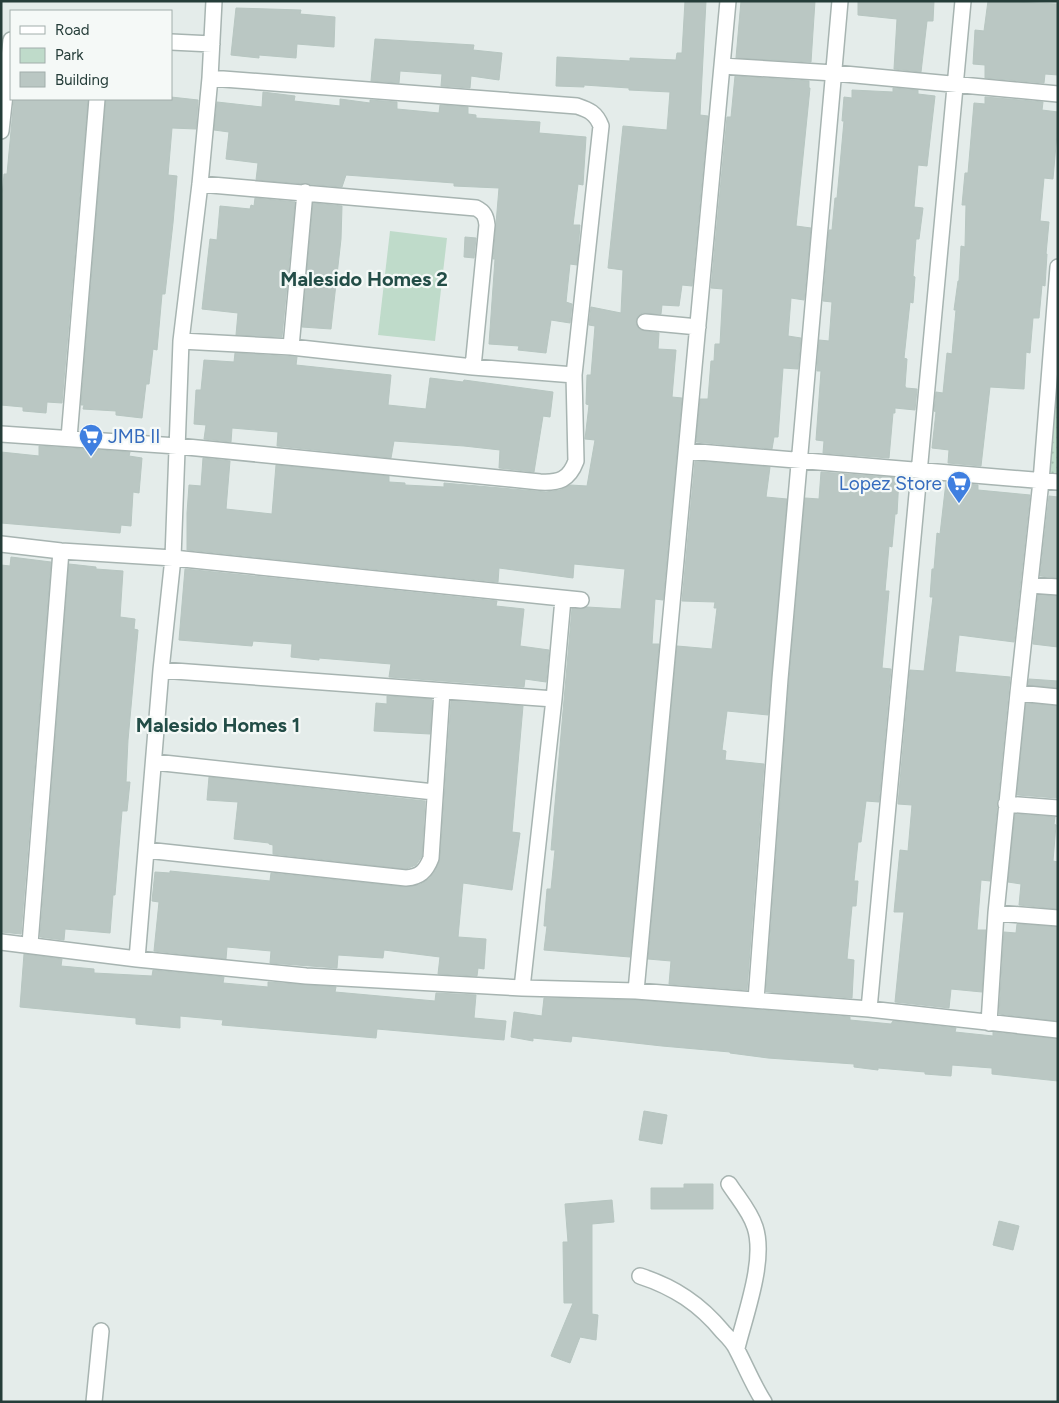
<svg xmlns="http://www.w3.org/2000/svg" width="1059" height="1403" viewBox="0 0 1059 1403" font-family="Figtree,sans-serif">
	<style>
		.green { fill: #bfdbca }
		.park { fill: url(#park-dots) }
		.building { fill: #bac7c3; stroke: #b7c6c1 }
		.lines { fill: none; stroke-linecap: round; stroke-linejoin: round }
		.minor-casing { stroke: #a7b4b1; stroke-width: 18 }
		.minor { stroke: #fff; stroke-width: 15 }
		.labels { text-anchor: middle; stroke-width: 4.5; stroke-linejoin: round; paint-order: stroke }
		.shop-label { font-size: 19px; fill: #366cbe; stroke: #f5f9f7; text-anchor: start }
		.neighbourhood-label { font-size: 20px; font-weight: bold; fill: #234d47; stroke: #f5f9f7 }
	</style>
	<defs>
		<pattern id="park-dots" width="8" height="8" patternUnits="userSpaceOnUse" patternTransform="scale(1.25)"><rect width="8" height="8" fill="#bfdbca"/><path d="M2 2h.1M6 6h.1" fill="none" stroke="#a4bdae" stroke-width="1.8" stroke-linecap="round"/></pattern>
	</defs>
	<rect width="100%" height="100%" fill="#e4ecea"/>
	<path class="green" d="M390 231 447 238 435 341 378 335Z"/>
	<path class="park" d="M1058 313V476L1041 472Z"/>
	<path class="building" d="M685 1H706L700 115 708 116 692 286 682 285 679 306 662 305 661 314 642 313 637 317 636 322 640 330 659 333 658 349 676 350 672 397 682 398 663 600 655 599 652 644H659L630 957 544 950 547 926H544L547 889H551L555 850H551L572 608 581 609 587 607 621 609 625 569 574 564 573 578 499 568 498 582 187 550V513L189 485 201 486 203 458 230 461 226 509 272 514 276 465 389 476V482L405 483V485L444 487V483L546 492 560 490 570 485 587 486 595 440 585 439 589 405 586 404 587 375H591L595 326 589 325 591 307 621 313 623 270 608 268 623 126 667 130 670 92 629 90V88L584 85V87L556 86 557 57 630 61V58L676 60 677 53H682Z
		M741 1H815L811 62 736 58Z
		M858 1H934L933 21H927L921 72 894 69 897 19 858 15Z
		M988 1 1058 4V75L1045 74 1044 83 985 78V65L973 64 975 30 984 31Z
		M236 8 301 10 300 14 335 17 334 47 297 44 296 58 259 55V58L231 55Z
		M375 39 474 45 473 50 502 53 499 80 471 76 470 88 441 86 442 74 400 71 399 83 371 81Z
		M735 76 809 81V88H810L796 226 811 228 804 300 791 298 788 336 801 338 798 369 783 368 778 437H774L772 449 696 442 700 399H708L711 361H714L715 344H720L723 289 711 288 727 117H731Z
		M893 88 918 90V94L935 96 927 166 918 165 914 207 923 208 919 239H916L913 276 915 277 913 303 910 302 904 358 907 359 905 386 906 388 917 389 915 410 895 408V413H893L889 458 823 453 824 441 816 440 821 371H817L819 340 829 341 832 302 823 301 829 230H832L835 198H837L844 121H842L844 97 852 98V90L893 92Z
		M263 92 295 96 294 101 340 106V99L370 103V100L397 102V109L439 113 440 105 468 107V114L476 115V118L540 122 539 133 586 137 583 185 578 184 573 225H580L577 265 570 264 566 302 572 304 570 323 551 320 546 353 518 350 519 346 489 344 495 259H493L499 188 454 186V183L346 175 342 187 256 180 258 163 226 159 229 132 214 130 217 102 262 107Z
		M171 97 198 100 196 129 172 128 168 175 177 176 173 223 165 294H162L157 350 153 349 149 384H146L142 418 116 415V411L83 409 84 405H81L106 99H171Z
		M985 97 1043 102 1042 110 1058 112V122L1053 179 1044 178 1040 221 1049 222 1046 254H1047L1045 286 1042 285 1039 318H1033L1030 353 1026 352 1024 389 990 387 981 466 948 463 949 450 932 448 936 412 934 411 936 392 943 393 947 353 952 354 956 310H954L958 281H959L961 246 965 247 966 205H962L965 173H968L974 103 985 104Z
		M14 99H88L62 403 47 402 46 413 23 411V407L1 405V208L4 174H7Z
		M255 198 295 202 282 337 236 335 238 313 202 309 210 239 217 240 220 206 250 209 251 205 254 206Z
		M313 203 342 206 341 239 331 329 302 327Z
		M465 237 476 238 474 258 464 257Z
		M235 353 297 357 296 365 391 375 388 405 426 409 430 378 463 382 464 380 553 392 550 417 543 416 534 472 499 468 500 450 464 446 394 441 391 458 277 446 278 432 232 428 231 442 204 439 206 425 194 424 196 390H201L204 360 234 362Z
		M39 446 130 452 129 456 142 458 139 493 133 492 131 526 121 525 120 533 1 523V452L39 456Z
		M695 461 770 467 766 497 787 499 768 715 727 711 722 750 726 751 725 760 764 764 747 990 669 984 671 961 648 959 677 646 712 649 717 608H714L715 602 682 601Z
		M821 472 899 478 897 514H895L892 547 889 546 885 591H889L882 668 891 669 879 802 866 801 861 842H858L854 881H858L856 906H852L847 959 854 960 852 998 766 992 789 680 805 498 819 499Z
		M946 482 978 485V490L1030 495 1014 642 959 635 955 672 1010 677 990 881 981 880 977 930H986L982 992 951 989 949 1008 895 1002 904 912H894L900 850 908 851 912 805 898 804 910 670 924 671 933 597H930L932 569H934L937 533 940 534Z
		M1049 496 1058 497V578L1040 576Z
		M11 557 51 562 21 934 1 932V565L10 566Z
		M69 564 96 567V569L123 571 120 617 135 619 134 629 138 630 128 740 126 782H130L127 811H122L115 895H113L110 933 65 929 64 940 40 937Z
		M185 569 497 601 496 606 524 609 520 646 549 650 546 682 525 679 524 687 389 677 391 664 319 658V660L291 657 292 644 253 641 252 646 179 640Z
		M1038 595 1058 596V647L1033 644Z
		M1029 679 1058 681V688L1028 685Z
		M387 696 432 699 430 734 374 731 376 703 387 704Z
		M451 701 523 706 512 832 520 833 512 890 463 883 458 937 486 939 484 969 478 968 477 976 438 974 440 957 384 950 383 958 338 955 337 968 270 963 271 951 227 947 226 959 154 951 159 902 152 901 155 872 170 873V871L270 881 271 873 405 887 419 885 429 879 435 871 440 859Z
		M1026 703 1058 706 1057 798 1017 795Z
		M209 777 425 801 422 856 416 865 406 869 273 854V845L269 844V843L234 839 238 802 207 800Z
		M1015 814 1055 817 1054 824 1056 825 1053 861 1058 862V909L1019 905 1021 884 1008 882Z
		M1017 924 1058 927V1021L999 1014 1004 932 1016 933Z
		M24 954 62 959 61 966 94 969V973L152 976 153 970 224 977 223 983 268 987V982L336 987 335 992 435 1001 436 993 476 995 474 1018 506 1021 504 1040 377 1029 376 1038 222 1025 223 1020 180 1016V1028L136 1024V1018L20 1007Z
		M544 998 636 1000 850 1017V1020L891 1024 893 1021 956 1028 955 1032 993 1036V1032L1058 1039V1081L992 1074V1068L952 1065 951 1076 925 1074V1072L878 1068V1070L854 1067V1064L768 1058 730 1053V1052L662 1046 572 1036 571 1042 533 1038V1041L511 1037 514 1012 542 1016Z
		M644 1111 667 1115 662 1144 639 1140Z
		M684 1184H713V1209H651V1188H684Z
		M612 1200 614 1222 592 1224V1314L598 1315 596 1340 580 1337 570 1363 551 1356 573 1303H564L563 1242H568L565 1204Z
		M999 1221 1019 1226 1013 1250 993 1245Z"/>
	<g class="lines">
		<defs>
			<path id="minor" d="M171 42 212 44
				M722 66 834 73 1058 94
				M1 131 11 40
				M200 184 476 208C484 212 486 216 487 225L473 367
				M645 322 698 327
				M181 341 291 347 473 367 574 375
				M291 347 305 192
				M1 434 177 446 540 482C559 483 569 480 576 461L574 375 601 126C596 113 589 110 577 106L210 78
				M69 438 97 99
				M687 451 1058 482
				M1 544 61 551 173 558 581 600
				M1030 585 1058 587
				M161 670 554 699
				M1018 693 1058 697
				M154 762 434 792
				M1006 804 1058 808
				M146 850 406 878C420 877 426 871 431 858L442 691
				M996 913 1058 918
				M1 942 137 959 306 976 522 988 636 991 869 1009 1058 1030
				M30 944 61 551
				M137 959 161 670 173 558 181 341 200 184 210 78 214 1
				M522 988 554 699 563 599
				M636 991 728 1
				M756 1000 780 679 840 1
				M869 1009 963 1
				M989 1023 996 913 1018 693 1041 481 1058 267
				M729 1184C738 1198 750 1211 755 1227 766 1260 745 1315 737 1348
				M640 1276C674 1287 700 1304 723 1332 728 1337 734 1343 737 1350 746 1367 753 1385 764 1402
				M94 1402 101 1331"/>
		</defs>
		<use href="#minor" class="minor-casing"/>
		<use href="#minor" class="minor"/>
	</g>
	<defs>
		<symbol id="supermarket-pin" viewBox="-11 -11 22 30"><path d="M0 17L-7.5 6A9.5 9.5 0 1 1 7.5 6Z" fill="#3f7fe0" stroke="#f5f9f7"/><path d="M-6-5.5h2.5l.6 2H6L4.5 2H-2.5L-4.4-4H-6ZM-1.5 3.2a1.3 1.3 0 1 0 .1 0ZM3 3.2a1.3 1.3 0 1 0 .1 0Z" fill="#fff"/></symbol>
	</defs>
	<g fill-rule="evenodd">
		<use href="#supermarket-pin" x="77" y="422" width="28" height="38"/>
		<use href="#supermarket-pin" x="945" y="469" width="28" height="38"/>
	</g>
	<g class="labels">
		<g class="shop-label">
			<text x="108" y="443">JMB II</text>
			<text x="942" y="490" text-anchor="end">Lopez Store</text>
		</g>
		<g class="neighbourhood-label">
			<text x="364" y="286">Malesido Homes 2</text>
			<text x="218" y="732">Malesido Homes 1</text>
		</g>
	</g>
	<rect width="1059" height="1403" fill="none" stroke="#253d39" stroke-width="5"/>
	<rect x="10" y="10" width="162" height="90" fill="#f5f9f7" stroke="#a2aeab"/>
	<rect x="20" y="26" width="25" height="8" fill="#ffffff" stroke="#a2aeab"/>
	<text x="55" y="35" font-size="15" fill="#253d39">Road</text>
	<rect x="20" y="48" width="25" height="15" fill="#bfdbca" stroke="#a2aeab"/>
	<text x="55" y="60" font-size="15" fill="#253d39">Park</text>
	<rect x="20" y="72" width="25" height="15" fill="#bac7c3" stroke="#a2aeab"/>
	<text x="55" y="85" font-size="15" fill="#253d39">Building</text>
</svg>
